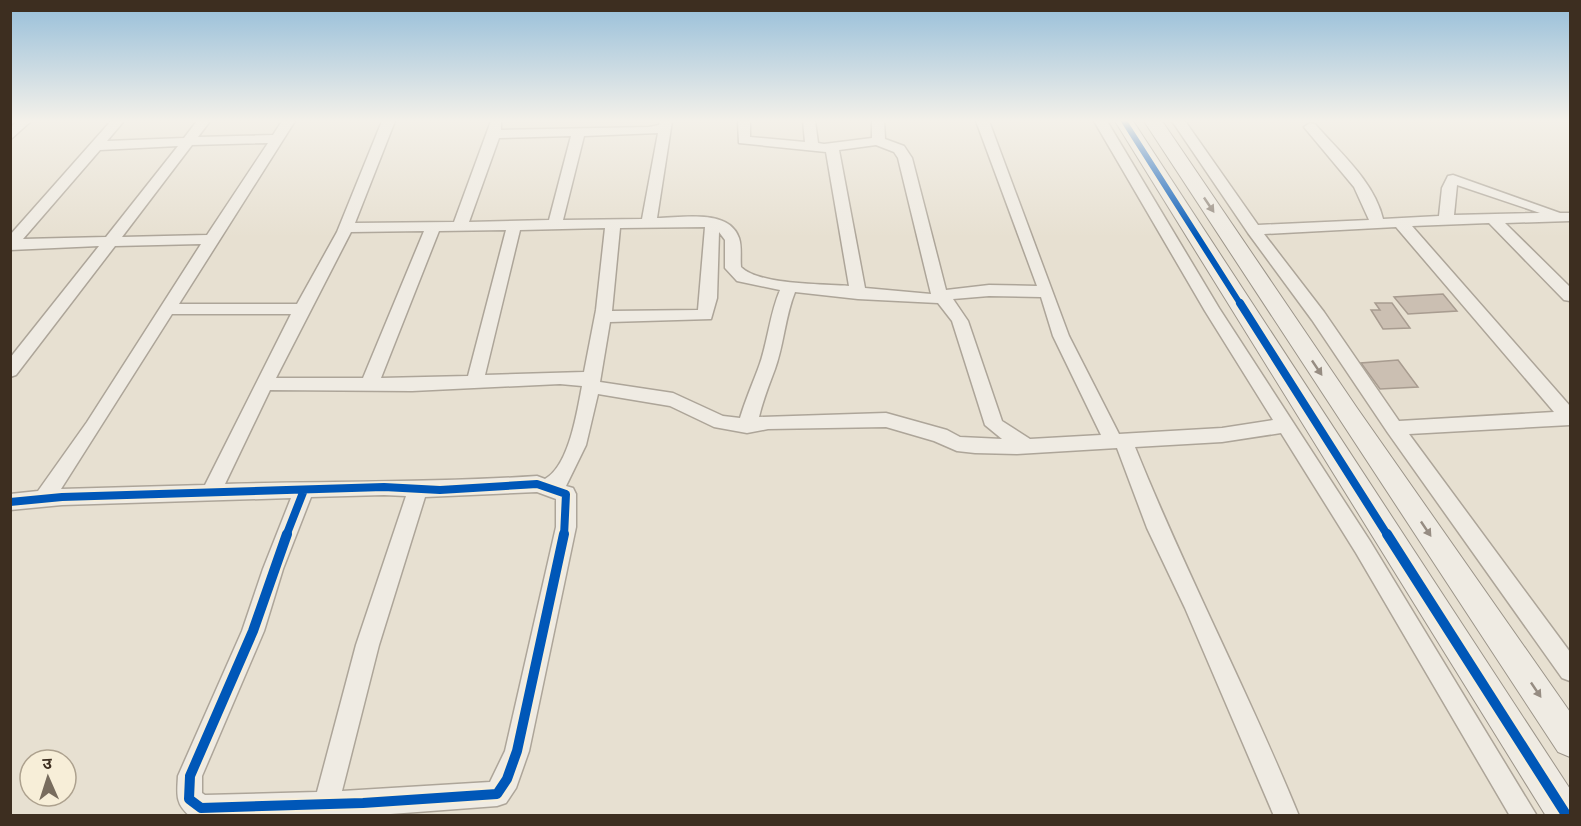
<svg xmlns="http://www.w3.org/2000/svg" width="1581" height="826" viewBox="0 0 1581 826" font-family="'PT Serif','Noto Sans Devanagari',serif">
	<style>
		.building { fill: #cbbfb2; stroke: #a89c90; stroke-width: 1.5 }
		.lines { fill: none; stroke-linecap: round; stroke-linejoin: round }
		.street-casing { stroke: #ada599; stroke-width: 3 }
		.secondary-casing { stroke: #9c958a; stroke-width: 2 }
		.street { fill: #efebe3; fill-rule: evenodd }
		.secondary { fill: #efebe3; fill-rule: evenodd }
		.cycleway-far2-casing { stroke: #f7eed8; stroke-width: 9 }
		.cycleway-far1-casing { stroke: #f7eed8; stroke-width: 11 }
		.cycleway-casing { stroke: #f7eed8; stroke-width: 14 }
		.cycleway-far2 { stroke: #0057b8; stroke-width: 6 }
		.cycleway-far1 { stroke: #0057b8; stroke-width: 8 }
		.cycleway { stroke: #0057b8; stroke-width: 10 }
		.oneway { fill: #968c82 }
	</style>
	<rect width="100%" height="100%" fill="#e7e0d1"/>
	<path class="building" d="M1443 294 1457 311 1408 314 1394 297Z
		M1375 303H1392L1410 328 1383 329 1371 310H1380Z
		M1398 360 1418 387 1380 389 1361 363Z"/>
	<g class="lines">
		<defs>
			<path id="street" d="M17 121H31L10 140V128Z
				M111 121H124L107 141 184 138 197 121H210L198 137 273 135 282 121H295L179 304H297L337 232 382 121H395L355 223 454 222 491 121H501V130L649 127 659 125 660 121H672L657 218C680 218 729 208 739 238 742 247 740 258 741 267 759 285 822 284 849 286L826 152 739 143 738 121H750V137L805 142 803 121H815L818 143 824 144 872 138V121H884L885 139 904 146 912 158 946 290 989 285 1037 286 976 121H989L1069 336 1119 434 1222 428 1273 420 1205 311 1094 121H1107L1219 308 1370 541 1537 816H1510L1356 553 1281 433 1222 442 1135 447C1185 572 1248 691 1299 816H1274L1185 608 1147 528 1117 448 1017 454 975 453 957 451 934 441 886 427 768 429 747 433 714 427 670 406 598 394 586 445 566 486 573 488 576 494V527L529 751 516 788 506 803 497 806 364 816H190C175 804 177 794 178 776L242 631 263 569 291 498 62 505 10 510V494L38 491 87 422 201 244 115 246 16 375 10 377V358L99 246 10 250V235ZM658 133 642 219 563 220 584 136ZM571 136 549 220 469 222 499 138ZM268 143 207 235 122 237 192 145ZM876 145 894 152 898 158 931 294 865 288 839 150ZM178 146 106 237 23 239 100 150ZM705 227 698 310 612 311 620 228ZM605 228 596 310 584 372 485 375 520 230ZM506 230 468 376 381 378 439 231ZM424 231 363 378H276L351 232ZM719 232 725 240V268L737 281 780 290C769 316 768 343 758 369 752 385 745 401 740 418L723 416 673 393 600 382 610 322 711 319 717 298ZM795 292 858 299 938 303 952 321 985 425 1002 439 960 437 947 430 886 413 759 417C763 400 769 385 775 369 784 344 785 317 795 292ZM989 296 1041 297 1053 336 1101 435 1030 439 1002 421 968 321 953 299ZM172 314H291L205 485 61 489ZM560 384 582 386C577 412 569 466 545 479L537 476C433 483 329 481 225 484L270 390 412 391ZM537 492 556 499V527L505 751 490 782 342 791 379 645 425 497ZM384 495 406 496 356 645 317 792 205 795 202 793V776L264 631 283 569 311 497Z
				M1172 121H1185L1258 225 1369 220 1354 187 1304 127 1310 123 1315 124C1339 152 1374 181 1383 219L1439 216 1442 188 1448 176 1453 175 1560 213H1570V221L1505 223 1570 287V301L1564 300 1489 223 1412 226 1570 406V425L1409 434 1570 652V681L1562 678 1388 433 1312 320 1248 233ZM1457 185 1540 213 1454 215ZM1396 227 1554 412 1399 421 1324 312 1264 234Z"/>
			<path id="secondary" d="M1115 121H1133L1570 789V816H1546Z
				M1144 121H1162L1357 408 1570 712V757L1558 752Z"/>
		</defs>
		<use href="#street" class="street-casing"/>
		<use href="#secondary" class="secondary-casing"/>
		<use href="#street" class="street"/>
		<use href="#secondary" class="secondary"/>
		<defs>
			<path id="cycleway-far2" d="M1124 121 1241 305"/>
			<path id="cycleway-far1" d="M1240 303 1388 536
				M10 502 62 497 384 487 440 490 537 484 566 494 564 536
				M286 536 304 490"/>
			<path id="cycleway" d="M287 534 253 631 190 776 189 799 201 808 363 803 497 794 507 779 517 751 564 534
				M1387 534 1567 816"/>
		</defs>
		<use href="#cycleway-far2" class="cycleway-far2-casing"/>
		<use href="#cycleway-far1" class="cycleway-far1-casing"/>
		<use href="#cycleway" class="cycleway-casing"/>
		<use href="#cycleway-far2" class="cycleway-far2"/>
		<use href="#cycleway-far1" class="cycleway-far1"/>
		<use href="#cycleway" class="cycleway"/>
	</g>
	<defs><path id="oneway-solid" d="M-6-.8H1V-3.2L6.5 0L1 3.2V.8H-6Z" transform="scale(1.5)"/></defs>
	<g class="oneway">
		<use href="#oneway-solid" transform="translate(1209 205) rotate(56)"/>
		<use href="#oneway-solid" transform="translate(1317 368) rotate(56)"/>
		<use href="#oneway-solid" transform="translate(1426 529) rotate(56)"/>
		<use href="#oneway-solid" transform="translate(1536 690) rotate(56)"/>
	</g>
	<linearGradient id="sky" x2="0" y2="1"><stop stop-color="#96bed9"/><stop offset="0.51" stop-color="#f4f1ea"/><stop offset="1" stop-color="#f4f1ea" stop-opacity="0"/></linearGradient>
	<rect width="1581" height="237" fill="url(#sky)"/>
	<rect width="1581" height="826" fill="none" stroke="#3d2e20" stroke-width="24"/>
	<g transform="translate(48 778) rotate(357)"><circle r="28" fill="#f7eed8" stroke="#ada18e" stroke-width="1.5"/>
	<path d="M0-4.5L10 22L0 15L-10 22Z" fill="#786c5e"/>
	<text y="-9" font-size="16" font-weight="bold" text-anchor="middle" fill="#3d2e20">उ</text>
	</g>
</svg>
